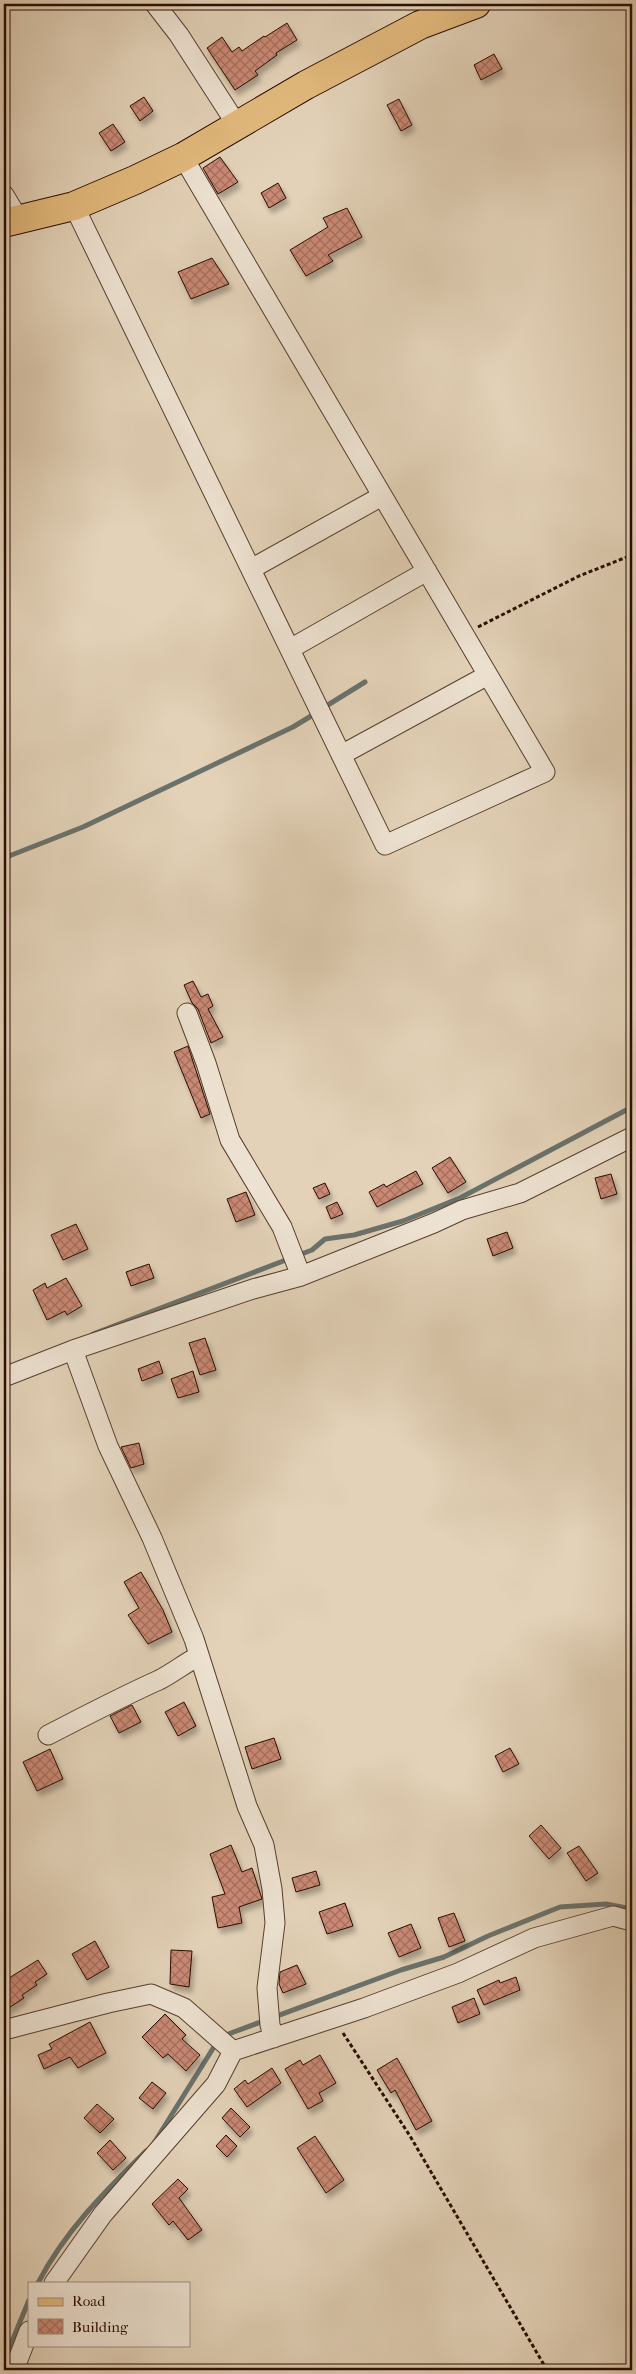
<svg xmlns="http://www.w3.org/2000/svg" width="636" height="2374" viewBox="0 0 636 2374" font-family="'IM FELL French Canon',serif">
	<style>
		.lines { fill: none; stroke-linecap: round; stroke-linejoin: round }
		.stream { stroke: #6a726c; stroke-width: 5 }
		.building { fill: url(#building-cross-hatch); stroke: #290c01; filter: url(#shadow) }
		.street-casing { stroke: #583e2f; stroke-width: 21 }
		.primary-casing { stroke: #290c01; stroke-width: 30 }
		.path { stroke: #290c01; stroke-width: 3; stroke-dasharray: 4 2.5; stroke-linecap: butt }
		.street { stroke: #ede2d1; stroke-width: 19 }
		.primary { stroke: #e2b97c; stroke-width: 28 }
	</style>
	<defs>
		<pattern id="building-cross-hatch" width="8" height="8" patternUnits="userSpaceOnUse" patternTransform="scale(1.25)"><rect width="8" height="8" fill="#ca8974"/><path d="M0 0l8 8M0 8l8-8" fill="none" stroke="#a46e5d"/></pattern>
		<filter id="shadow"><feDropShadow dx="3" dy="5.5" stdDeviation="2.5" flood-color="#0004"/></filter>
	</defs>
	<rect width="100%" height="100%" fill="#e3d2b8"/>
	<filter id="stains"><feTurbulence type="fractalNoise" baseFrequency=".004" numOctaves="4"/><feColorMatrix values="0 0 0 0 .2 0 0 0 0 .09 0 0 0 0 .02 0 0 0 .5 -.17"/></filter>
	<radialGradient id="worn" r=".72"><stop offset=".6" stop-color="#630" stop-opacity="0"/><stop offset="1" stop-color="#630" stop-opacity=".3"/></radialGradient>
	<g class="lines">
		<path class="stream" d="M323 708 365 682
			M4 858 83 827 293 727 316 713
			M93 1334 312 1250 325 1239 354 1235 403 1221 460 1198 632 1107
			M223 2036 401 1970 444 1957 488 1936 560 1907 606 1904 632 1909
			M154 2143 217 2042
			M38 2283C65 2231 105 2191 146 2151
			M4 2361 29 2300"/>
	</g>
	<path class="building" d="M287 23 297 40 276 53 277 55 255 71 258 75 235 90 207 48 222 37 232 52 239 47 242 51 264 36 265 37Z
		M494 54 502 69 481 80 474 65Z
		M144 97 153 111 140 121 130 106Z
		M399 99 412 125 401 131 387 105Z
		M113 124 125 142 111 151 99 133Z
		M220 157 238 182 218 194 203 168Z
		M278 183 286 198 269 208 261 193Z
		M347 208 362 237 328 255 333 261 306 276 290 250 328 227 323 218Z
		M212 258 229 284 191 299 178 272Z
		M193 981 201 997 208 994 213 1006 208 1009 223 1037 211 1043 198 1009 192 1003 184 985Z
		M188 1046 210 1114 201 1118 174 1052Z
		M450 1157 466 1182 448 1193 432 1168Z
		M416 1171 423 1184 377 1207 369 1192 384 1184 386 1187Z
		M611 1174 617 1194 601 1199 595 1178Z
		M325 1183 330 1194 319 1199 313 1188Z
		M246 1192 255 1215 236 1222 227 1199Z
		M337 1202 343 1214 331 1219 326 1207Z
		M76 1224 88 1249 63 1260 51 1235Z
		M507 1232 513 1248 493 1256 487 1239Z
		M149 1264 154 1278 131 1286 126 1272Z
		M66 1278 82 1306 67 1315 65 1311 47 1320 33 1290 45 1283 47 1288Z
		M205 1338 216 1370 200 1375 189 1343Z
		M159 1361 163 1373 142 1381 138 1369Z
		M193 1371 199 1392 178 1398 171 1379Z
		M139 1443 144 1464 131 1468 121 1447Z
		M141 1572 163 1610 172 1632 148 1644 128 1615 139 1608 124 1582Z
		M184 1702 196 1726 178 1736 165 1712Z
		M132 1705 141 1722 119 1733 110 1716Z
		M274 1738 281 1759 252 1769 245 1747Z
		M510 1748 519 1764 503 1772 495 1756Z
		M50 1749 63 1779 37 1791 23 1762Z
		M541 1825 561 1848 549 1859 529 1836Z
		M231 1845 242 1872 252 1868 262 1899 239 1907 242 1923 218 1928 212 1897 225 1894 210 1854Z
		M579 1846 598 1873 586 1881 567 1853Z
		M316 1871 320 1885 296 1892 292 1878Z
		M345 1903 353 1926 327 1934 319 1912Z
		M454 1913 465 1941 449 1947 438 1918Z
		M411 1924 421 1948 399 1957 388 1933Z
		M95 1941 109 1967 87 1980 72 1954Z
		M171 1950 192 1951 189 1987 170 1984Z
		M38 1960 47 1974 35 1982 37 1985 22 1995 24 1998 4 2011V1981Z
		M297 1965 306 1984 283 1993 279 1984 280 1972Z
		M516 1977 520 1990 484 2005 477 1990 499 1980 500 1983Z
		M474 1998 480 2014 458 2023 452 2007Z
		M165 2014 186 2035 182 2039 200 2055 186 2071 168 2054 163 2058 142 2037Z
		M90 2022 106 2053 78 2068 70 2057 44 2069 38 2055 52 2049 49 2044Z
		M320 2055 336 2083 319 2093 323 2101 308 2109 285 2069 300 2060 303 2065Z
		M397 2058 432 2121 416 2130 395 2090 391 2093 377 2070Z
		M272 2068 281 2083 247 2107 234 2089 245 2080 248 2084Z
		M152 2082 166 2093 153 2109 139 2098Z
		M97 2104 114 2119 100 2133 84 2118Z
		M231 2108 250 2127 240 2137 222 2118Z
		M226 2135 237 2146 227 2157 216 2146Z
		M315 2136 344 2180 326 2193 297 2148Z
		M110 2140 126 2158 113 2170 97 2153Z
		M178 2179 188 2189 179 2198 202 2230 188 2240 173 2221 169 2225 152 2204Z"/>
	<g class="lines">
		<defs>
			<path id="street" d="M155 4 179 35 237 125
				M4 195 19 220
				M74 206 385 845 545 772 183 157
				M251 569 382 496
				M290 649 427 571
				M341 755 488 675
				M187 1013 206 1063 230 1140 282 1227 301 1276
				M73 1350 108 1446 152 1538 194 1639 247 1806 264 1845 272 1889 275 1923 267 1988 270 2025 274 2038
				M4 1377 73 1350 253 1289 301 1276 434 1223 462 1210 520 1193 632 1137
				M48 1735C85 1716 121 1697 159 1680 173 1673 185 1663 199 1656
				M4 2030 108 2003 151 1994 184 2008 233 2051
				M54 2283 103 2214 216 2084 233 2051 364 2008 458 1973 534 1938 613 1916 632 1921
				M14 2370 29 2331"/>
			<path id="primary" d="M4 223 74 206 135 180 183 157 306 85 420 25 476 4"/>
		</defs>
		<use href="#street" class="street-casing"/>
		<use href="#primary" class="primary-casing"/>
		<path class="path" d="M478 627 579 576 632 555
			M343 2033 410 2136 547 2370"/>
		<use href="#street" class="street"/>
		<use href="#primary" class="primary"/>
	</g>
	<rect width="636" height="2374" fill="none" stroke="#e3d2b8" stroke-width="20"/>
	<rect x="5" y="5" width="626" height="2364" fill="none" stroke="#290c01" stroke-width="2.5"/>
	<rect x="10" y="10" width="616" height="2354" fill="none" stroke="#290c01"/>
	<rect x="28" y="2282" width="162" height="65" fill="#ede2d1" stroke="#9f8c7e"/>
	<rect x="38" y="2298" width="25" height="8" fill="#e2b97c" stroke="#9f8c7e"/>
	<text x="72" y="2306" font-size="15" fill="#290c01">Road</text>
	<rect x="38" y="2319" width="25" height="15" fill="url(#building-cross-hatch)" stroke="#9f8c7e"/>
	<text x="72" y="2332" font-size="15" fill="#290c01">Building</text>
	<rect width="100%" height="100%" filter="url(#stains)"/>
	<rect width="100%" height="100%" fill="url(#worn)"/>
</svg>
